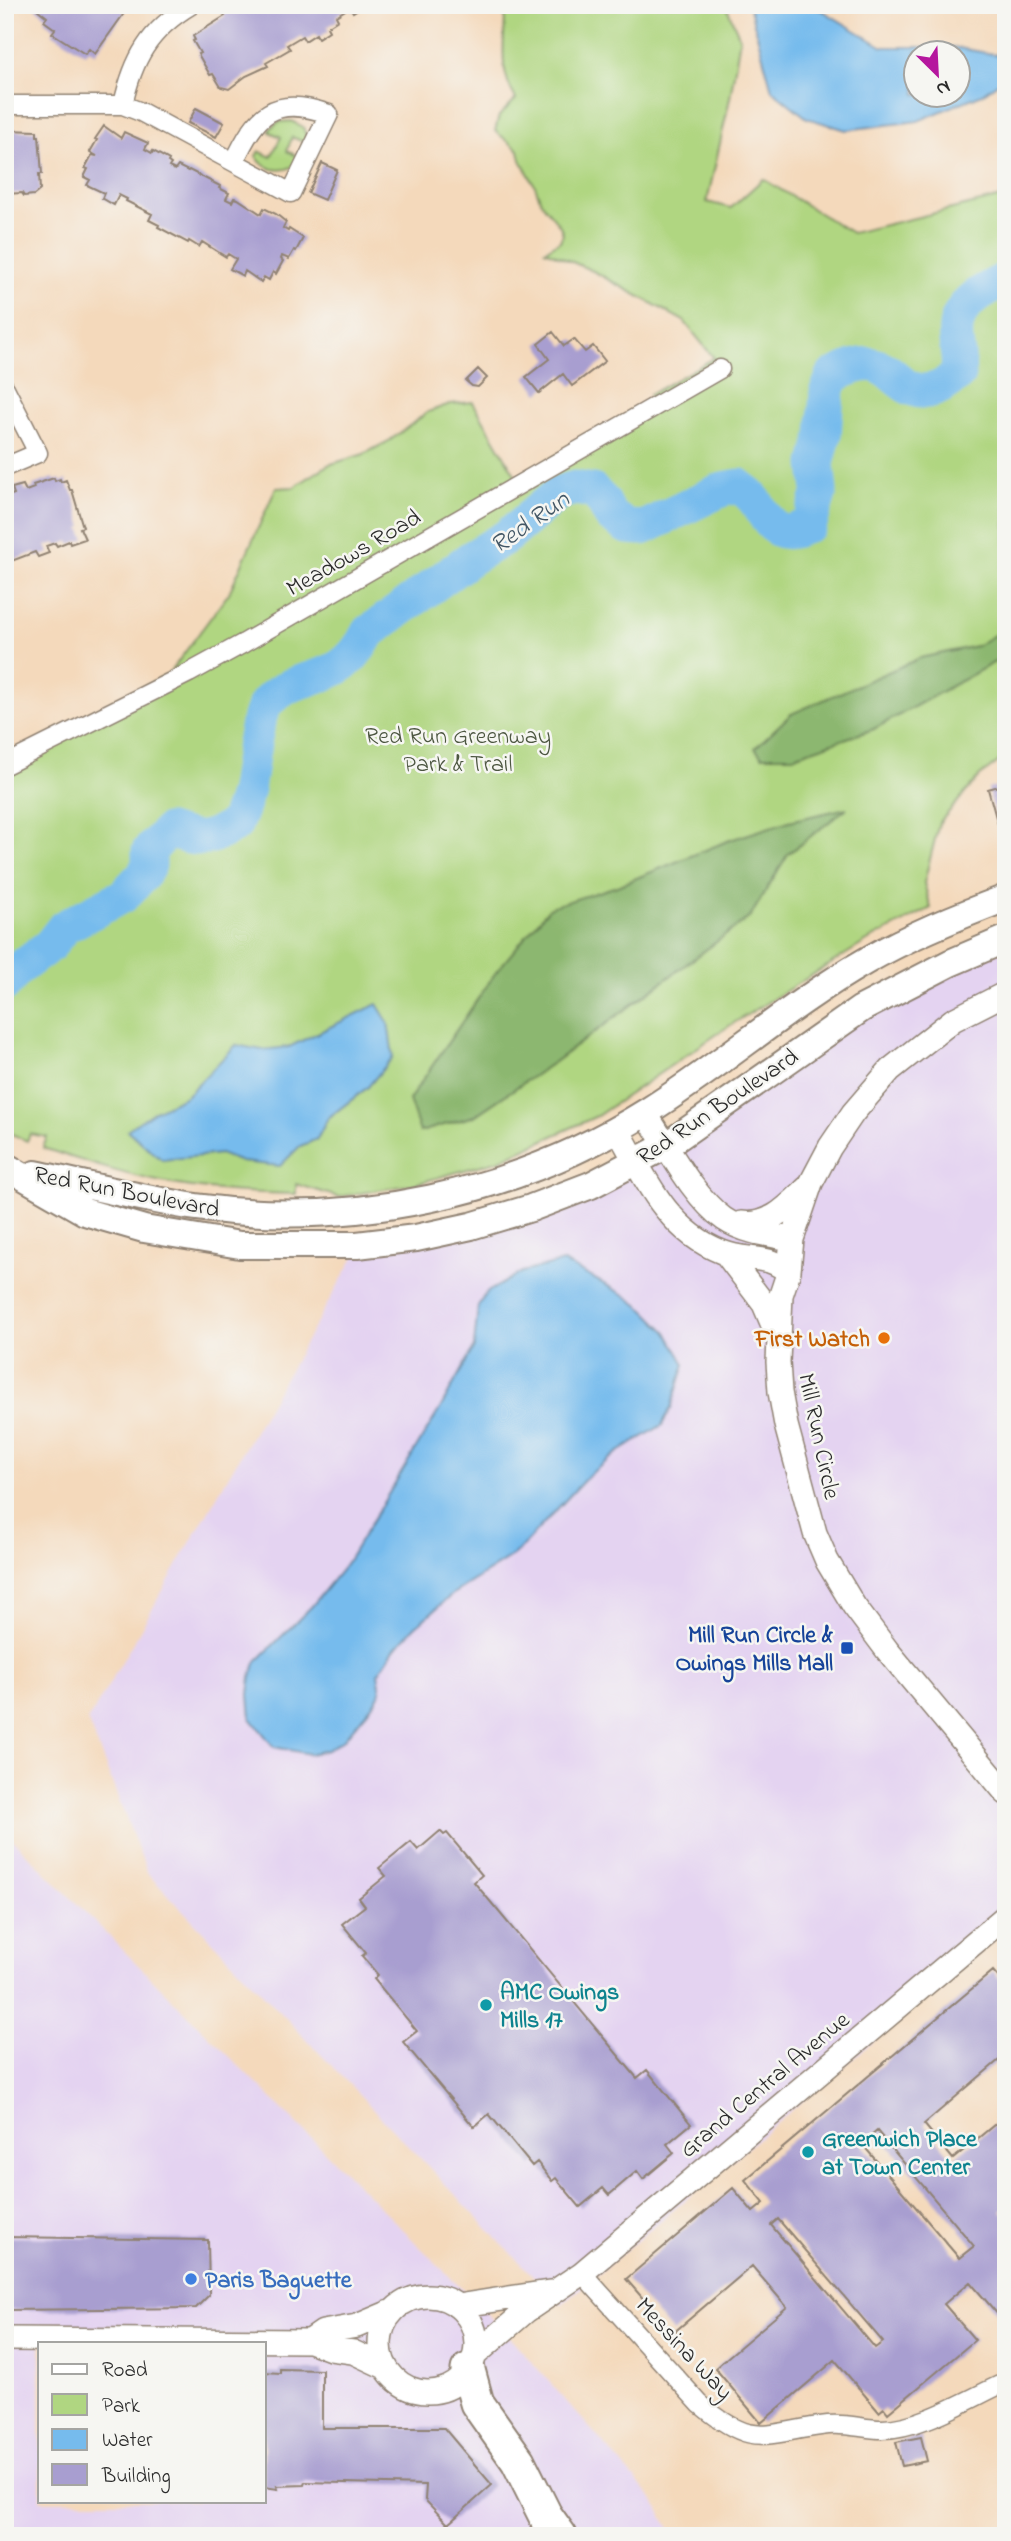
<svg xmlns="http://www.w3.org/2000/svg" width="1011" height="2541" viewBox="0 0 1011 2541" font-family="'Indie Flower',sans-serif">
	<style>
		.built { fill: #e4d3f1; fill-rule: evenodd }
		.green { fill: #b0d681; stroke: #6e8056; stroke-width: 2; fill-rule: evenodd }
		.forest { fill: #8cb76f; stroke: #5c714d; stroke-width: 2 }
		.water { fill: #76bbed; stroke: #50738c; stroke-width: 2; fill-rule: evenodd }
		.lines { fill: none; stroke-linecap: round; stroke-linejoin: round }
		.river { stroke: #76bbed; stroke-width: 35 }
		.building { fill: #a89ed0; fill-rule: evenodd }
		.minor-casing { stroke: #908273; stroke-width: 21 }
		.tertiary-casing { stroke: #908273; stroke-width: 26 }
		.secondary-casing { stroke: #908273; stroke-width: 30 }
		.motorway-casing { stroke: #908273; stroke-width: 37 }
		.minor { stroke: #fff; stroke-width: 18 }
		.tertiary { stroke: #fff; stroke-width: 23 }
		.secondary { stroke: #fff; stroke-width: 26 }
		.motorway { stroke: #fff; stroke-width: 33 }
		.food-dot { fill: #e8710a; stroke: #f6f6f2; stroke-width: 2.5 }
		.transit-dot { fill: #1a4fb4; stroke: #f6f6f2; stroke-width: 2.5 }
		.culture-dot { fill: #0f9aa8; stroke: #f6f6f2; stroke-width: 2.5 }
		.shop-dot { fill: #3f7fe0; stroke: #f6f6f2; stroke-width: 2.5 }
		.labels { text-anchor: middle; stroke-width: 5; stroke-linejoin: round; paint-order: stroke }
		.street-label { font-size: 24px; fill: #2b2b2b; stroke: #f6f6f2 }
		.park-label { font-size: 24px; fill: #4c5640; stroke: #f6f6f2 }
		.food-label { font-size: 24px; font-weight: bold; fill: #c56008; stroke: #f6f6f2; text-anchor: end }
		.transit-label { font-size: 24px; font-weight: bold; fill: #164399; stroke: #f6f6f2; text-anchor: end }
		.culture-label { font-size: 24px; font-weight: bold; fill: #0d838f; stroke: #f6f6f2; text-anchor: start }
		.shop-label { font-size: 24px; font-weight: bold; fill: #366cbe; stroke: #f6f6f2; text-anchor: start }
		.water-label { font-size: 26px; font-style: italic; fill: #425665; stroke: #f6f6f2 }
	</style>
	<rect width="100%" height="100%" fill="#f6f6f2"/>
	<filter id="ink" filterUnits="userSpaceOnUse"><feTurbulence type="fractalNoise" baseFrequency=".0143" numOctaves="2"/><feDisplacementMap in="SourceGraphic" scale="14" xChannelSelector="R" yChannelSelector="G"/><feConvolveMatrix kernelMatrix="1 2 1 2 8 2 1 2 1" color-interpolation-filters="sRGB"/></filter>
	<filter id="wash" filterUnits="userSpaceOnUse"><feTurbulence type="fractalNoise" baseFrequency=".00686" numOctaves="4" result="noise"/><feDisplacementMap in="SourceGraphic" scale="28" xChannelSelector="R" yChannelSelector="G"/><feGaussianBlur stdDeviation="1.57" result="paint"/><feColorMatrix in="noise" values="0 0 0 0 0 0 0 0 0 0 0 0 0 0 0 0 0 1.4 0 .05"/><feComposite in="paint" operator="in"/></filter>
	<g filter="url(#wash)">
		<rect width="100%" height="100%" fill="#f4d9bb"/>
		<path class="built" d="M1006 948V1929L561 2305 148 1874 88 1721 356 1254 532 1216 841 1030Z
			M5 1832 508 2335 655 2502 674 2536H5ZM40 2343H264V2501H40Z"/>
		<path class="green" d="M505 5H726L740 38 730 98 707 202 731 208 763 179 852 233 1006 196V756L980 776 939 823 924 883 931 908 869 940 729 1026 597 1116 500 1160 415 1184 338 1197 296 1184V1194C251 1193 206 1191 162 1182 121 1174 82 1161 43 1148L47 1137 30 1134 27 1141 5 1131V759L168 675 229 593 276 488 294 487 328 465 364 454 389 441 428 412 450 404 473 402 517 478 652 401 649 395 714 358 684 321 593 271 545 250 560 241 563 234 560 226 541 202 535 186 521 160 519 150 495 131 499 116 516 99C496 66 506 40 505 5ZM664 981 557 1060 474 1116 420 1132 436 1061 453 1036ZM392 1047 368 1087 328 1118 317 1139 300 1146Z
			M291 121 303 127 307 138 306 143 292 137 287 151 301 158C290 175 266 173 256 156L259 151 271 157 281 137 270 132V129L278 122Z"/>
		<path class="forest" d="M1006 628V656L874 729 794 756H762L755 748 791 714 920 658 976 646Z
			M847 808 788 854 750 917 557 1060 474 1116 420 1132 409 1100 496 972 550 907 617 886 730 840 789 821Z"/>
		<path class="water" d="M749 5H806L823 11 883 47H953L1004 56 1006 58V77L982 94 918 121 846 130 807 118 772 90ZM916 52H958V94H916Z
			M377 1004 388 1022 393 1057 368 1087 328 1118 317 1139 300 1146 280 1166 241 1162 220 1154 162 1160 127 1130 155 1111 186 1096 236 1045 262 1050 289 1047Z
			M563 1262 623 1294 645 1310 667 1332 685 1364 671 1408 662 1425 617 1453 589 1475 514 1555 454 1593 415 1627 395 1648 378 1674 381 1691 375 1702 344 1739 327 1750 310 1754 274 1747 251 1718 249 1695 251 1677 257 1661 312 1606 346 1564 440 1409 474 1347 478 1306 486 1293 522 1272Z"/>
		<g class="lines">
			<path class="river" d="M5 984 18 969 50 945 64 927 123 896 143 875 149 865V851L168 831C201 841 203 842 235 825 239 814 245 802 247 789 251 770 255 714 268 701 303 667 339 690 368 633L471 558 506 537 558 493 575 488 593 491 603 501 610 515 627 527 643 528 723 489 740 486C745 491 752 496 756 502 773 528 778 541 810 524L820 491 817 464 824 436 827 392 833 376C846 370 860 362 874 365 887 368 892 375 901 382 921 399 942 390 958 374 960 360 957 353 956 340 952 305 980 293 1006 279"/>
		</g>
		<g id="blocks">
			<path class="building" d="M32 5H120L119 7 125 12 95 54 89 49 85 54 52 33 55 29 44 21 47 17Z
				M243 5H364L353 12 350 7 336 16 338 20 327 27 329 31 318 38 316 34 305 41 302 36 287 45 290 49 266 63 268 66 246 76 229 89 221 87 213 74 210 75 198 54 200 53 193 41 195 40 193 36 225 16 223 13 232 8 234 11Z
				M196 108 224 123 216 137 188 123Z
				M104 126 121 138 124 132 148 143 145 149 152 153 153 151 169 160 168 162 171 164 169 167 175 170 178 166 188 171 189 170 220 186 219 188 229 193 226 199 232 202 234 198 238 199 261 214 264 208 276 214 286 222 283 228 288 231 289 229 303 238 296 251 294 250 289 259 282 256 281 259 283 261 276 274 273 272 269 280 264 277 261 282 245 271 243 276 230 269 236 259 228 254 226 257 202 242 199 247 189 241 188 243 158 227 159 225 149 220 152 214 126 201 127 199 119 195 114 205 102 198 104 193 87 185 90 180 84 177 88 169 85 168 92 155 97 156 90 152 97 140 95 139Z
				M5 130 37 131V136H39L42 174H39L40 190 34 195 24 196 22 193 5 194Z
				M322 163 337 170 324 200 308 193Z
				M553 332 564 346 574 339 585 352 593 346 605 361 572 386 563 374 539 393 526 377 549 359 538 344Z
				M478 369 487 378 478 387 472 386 466 381Z
				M54 478 55 481 60 479 61 482 66 480 70 490H72L83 527 80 528 85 539 70 544 69 541 57 546 55 543 46 546 49 553 38 557 35 552 9 562 8 557 5 558V497L14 494 12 488 23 485 26 491 34 488 33 485Z
				M1006 784V838L1002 839 988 789Z
				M440 1831 444 1835 447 1833 482 1875 474 1882 637 2078 647 2070 691 2124 667 2144 674 2153 643 2179 637 2171 609 2195 603 2188 580 2207 556 2178 552 2181 537 2162 532 2166 489 2114 474 2127 403 2042 417 2031 374 1979 378 1975 362 1956 366 1953 342 1924 365 1906 359 1898 386 1876 379 1868 411 1842 418 1850Z
				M993 1971 1006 1986V2054L924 2124 953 2159 1006 2115V2207L1001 2211 1006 2217V2324L970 2282 944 2304 975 2340 888 2413 884 2408 879 2412 835 2360 761 2423 715 2368 787 2307 752 2266 673 2333 626 2279 733 2188 753 2212 764 2203 745 2180ZM877 2131 974 2246 959 2258 862 2144ZM778 2219 883 2342 875 2348 771 2225Z
				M5 2237 208 2240 209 2295 196 2308 5 2310Z
				M280 2369 322 2370V2428H444L492 2485 448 2524 425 2500 426 2485 305 2482 304 2485 277 2486 278 2489 264 2487V2372L280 2373Z
				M921 2437 927 2461 902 2466 896 2442Z"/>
		</g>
	</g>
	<g filter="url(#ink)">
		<use href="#blocks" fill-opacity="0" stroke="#908273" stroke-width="2"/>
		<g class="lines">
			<defs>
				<path id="minor" d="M5 105H123L141 112 291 193 329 114C272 95 257 114 234 162
					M123 105C133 59 149 30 191 5
					M5 388 38 453 5 467
					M5 765 189 673 244 643 720 369
					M582 2273 700 2404C756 2451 764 2432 828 2425 847 2423 864 2429 882 2429 921 2429 970 2398 1006 2382"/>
				<path id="tertiary" d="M1006 993 953 1020 890 1070 853 1113 830 1147 811 1183 792 1239 789 1271 781 1295 778 1362 780 1392 786 1425 815 1533 827 1561 854 1606 887 1650 1006 1793
					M645 1113C667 1145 692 1196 724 1219 743 1232 769 1235 792 1239
					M617 1128C644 1176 667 1231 722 1252 738 1259 754 1257 769 1261 776 1263 783 1268 789 1271
					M741 1223C770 1227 788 1206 807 1188
					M726 1254 764 1304 775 1330
					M380 2344a48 48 0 1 1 96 0a48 48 0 1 1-96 0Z
					M457 2306 549 2292
					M5 2339 310 2341 331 2349 353 2352 385 2367
					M310 2341 323 2332 357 2326 390 2312
					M475 2355 526 2311 582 2273 1006 1916"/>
				<path id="secondary" d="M5 1166 85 1212 144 1229 240 1245H357L416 1238 471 1226 531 1208 591 1185 667 1145 861 1009 950 963 1006 939
					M35 1174C89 1185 142 1199 196 1207 351 1229 516 1194 648 1111 723 1064 789 1005 866 961 911 935 958 916 1006 898"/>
				<path id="motorway" d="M468 2370 477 2403 518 2461 545 2515 560 2536"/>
			</defs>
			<use href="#minor" class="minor-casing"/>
			<use href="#tertiary" class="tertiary-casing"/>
			<use href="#secondary" class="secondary-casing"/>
			<use href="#motorway" class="motorway-casing"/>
			<use href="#minor" class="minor"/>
			<use href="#tertiary" class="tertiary"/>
			<use href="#secondary" class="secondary"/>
			<use href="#motorway" class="motorway"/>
		</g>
	</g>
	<circle class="food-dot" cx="884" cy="1338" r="7"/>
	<rect class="transit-dot" x="840" y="1641" width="14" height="14" rx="3.5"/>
	<g class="culture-dot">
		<circle cx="486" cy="2005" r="7"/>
		<circle cx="808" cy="2152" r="7"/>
	</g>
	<circle class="shop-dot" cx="191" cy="2279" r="7"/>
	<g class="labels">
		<g class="street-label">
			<text transform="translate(353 552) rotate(-30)" y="8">Meadows Road</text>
			<text transform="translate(717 1106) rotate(-34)" y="8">Red Run Boulevard</text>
			<text transform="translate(127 1191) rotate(11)" y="8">Red Run Boulevard</text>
			<text transform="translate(820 1436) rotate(78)" y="8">Mill Run Circle</text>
			<text transform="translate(764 2084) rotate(-40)" y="8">Grand Central Avenue</text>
			<text transform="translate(685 2348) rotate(47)" y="8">Messina Way</text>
		</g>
		<g class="park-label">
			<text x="458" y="743">Red Run Greenway<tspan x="458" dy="28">Park &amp; Trail</tspan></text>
		</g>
		<g class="food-label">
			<text x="870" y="1346">First Watch</text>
		</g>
		<g class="transit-label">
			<text x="833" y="1642">Mill Run Circle &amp;<tspan x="833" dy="28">Owings Mills Mall</tspan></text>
		</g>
		<g class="culture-label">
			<text x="500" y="1999">AMC Owings<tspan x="500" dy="28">Mills 17</tspan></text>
			<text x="822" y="2146">Greenwich Place<tspan x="822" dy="28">at Town Center</tspan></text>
		</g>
		<g class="shop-label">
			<text x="205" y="2287">Paris Baguette</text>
		</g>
		<g class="water-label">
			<text transform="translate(529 521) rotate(-35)" y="9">Red Run</text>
		</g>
	</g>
	<rect width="1011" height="2541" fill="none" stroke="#f6f6f2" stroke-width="28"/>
	<rect x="38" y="2342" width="228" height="161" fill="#f6f6f2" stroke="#a5a5a2" stroke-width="2"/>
	<rect x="52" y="2364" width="35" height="10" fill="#ffffff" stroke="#a5a5a2" stroke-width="2"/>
	<text x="102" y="2376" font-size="21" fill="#2b2b2b">Road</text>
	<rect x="52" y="2394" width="35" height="21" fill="#b0d681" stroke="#a5a5a2" stroke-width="2"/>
	<text x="102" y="2412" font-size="21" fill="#2b2b2b">Park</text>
	<rect x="52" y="2429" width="35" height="21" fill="#76bbed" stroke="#a5a5a2" stroke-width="2"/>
	<text x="102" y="2446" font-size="21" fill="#2b2b2b">Water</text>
	<rect x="52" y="2464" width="35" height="21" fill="#a89ed0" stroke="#a5a5a2" stroke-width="2"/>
	<text x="102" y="2482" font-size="21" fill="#2b2b2b">Building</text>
	<g transform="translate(937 74) rotate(156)"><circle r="33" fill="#f6f6f2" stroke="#a5a5a2" stroke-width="2"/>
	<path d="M0-5L12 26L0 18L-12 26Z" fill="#b5179e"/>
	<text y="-10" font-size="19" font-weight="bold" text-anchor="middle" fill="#2b2b2b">N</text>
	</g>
</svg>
